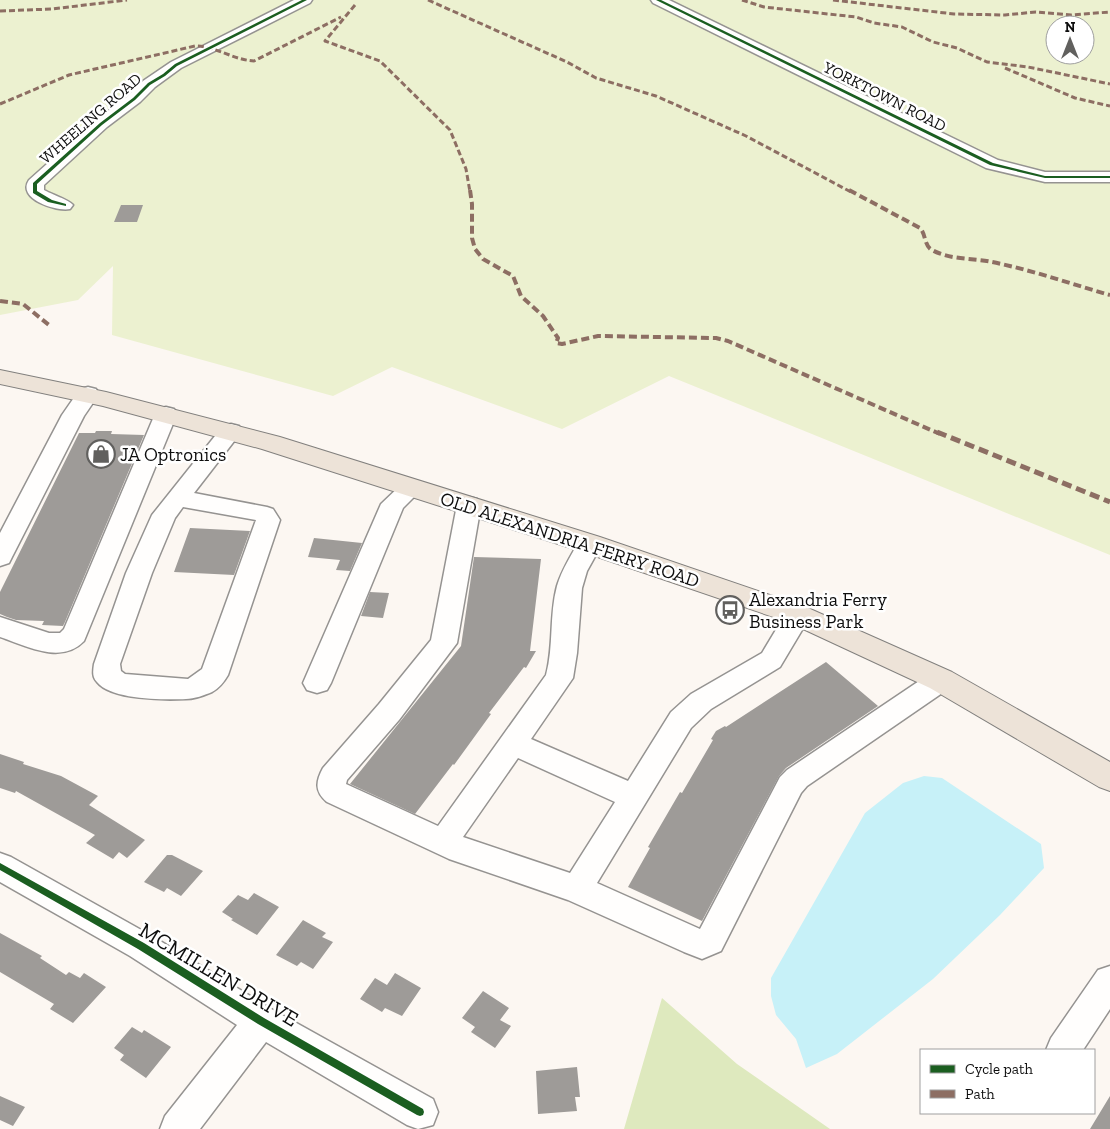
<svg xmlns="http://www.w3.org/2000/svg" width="1110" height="1129" viewBox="0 0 1110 1129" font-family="'Zilla Slab',serif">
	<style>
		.green { fill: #ecf1d0; fill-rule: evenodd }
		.forest { fill: #dee9be }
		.water { fill: #c7f1f8 }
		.building { fill: #9e9b98 }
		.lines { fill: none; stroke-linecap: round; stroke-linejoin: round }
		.minor-casing { stroke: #959391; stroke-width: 3 }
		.major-casing { stroke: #82807e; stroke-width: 2 }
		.minor { fill: #fffefd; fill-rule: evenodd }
		.major { fill: #ede3d8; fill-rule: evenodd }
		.quiet-far2 { stroke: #8d6e63; stroke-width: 3; stroke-dasharray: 6 3; stroke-linecap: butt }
		.quiet-far1 { stroke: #8d6e63; stroke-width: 4; stroke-dasharray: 8 4; stroke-linecap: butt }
		.quiet { stroke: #8d6e63; stroke-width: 5; stroke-dasharray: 10 5; stroke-linecap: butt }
		.cycleway-casing { stroke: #fff; stroke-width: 3 }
		.cycleway { fill: #1b5e20; fill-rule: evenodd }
		.labels { text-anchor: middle; stroke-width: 5; stroke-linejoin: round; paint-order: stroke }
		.far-street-label { font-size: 16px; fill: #0e0e0e; stroke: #fff }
		.poi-label { font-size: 19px; fill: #0e0e0e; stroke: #fff; text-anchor: start }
		.street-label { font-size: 19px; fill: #0e0e0e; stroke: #fff }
		.near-street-label { font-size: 22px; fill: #0e0e0e; stroke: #fff }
	</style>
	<rect width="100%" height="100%" fill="#fcf7f2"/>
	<path class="green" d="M0 0H1110V555L669 376 562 429 392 367 333 396 112 335 113 266 78 300 0 315ZM1055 25H1085V55H1055Z"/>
	<path class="forest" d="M662 998 737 1064 830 1129H624Z"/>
	<path class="water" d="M924 776 942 778 1041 844 1044 868 1000 915 933 979 837 1054 806 1068 796 1039 776 1015 771 996V978L865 813 903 783Z"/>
	<path class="building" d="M121 205H143L137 222H114Z
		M96 431H112L111 434 144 435 65 622 63 626 42 625 44 621 16 620 7 617 0 614V592L79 433H95Z
		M190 528 250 531 234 575 174 572Z
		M314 538 362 543 350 571 336 570 340 560 308 557Z
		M474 557 541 559 530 651H536L526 668 524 667 489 713 491 714 454 765 453 764 415 814 350 784 461 646Z
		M370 592 389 593 383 618 361 616Z
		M826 662 878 706 786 768 779 776 702 921 628 887 650 848 648 847 680 792 682 793 713 740 711 739 716 731 725 726 726 727Z
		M0 754 24 762 23 764 61 776 98 796 89 805 145 840 127 858 119 852 113 859 86 843 95 835 16 791 15 793 0 788Z
		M167 855H172L203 871 181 896 167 888 164 892 144 882Z
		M254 893 279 907 257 935 231 920 233 919 222 912 238 895 248 900Z
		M303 920 326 933 322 937 333 942 313 969 301 962 297 966 276 955Z
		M0 933 42 956 40 958 66 975 69 972 80 978 84 973 106 987 73 1023 50 1009 54 1004 0 972Z
		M395 973 421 988 402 1016 385 1008 382 1012 360 999 375 978 387 985Z
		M483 991 509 1008 500 1020 511 1026 495 1048 471 1032 475 1027 462 1018Z
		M132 1027 142 1033 144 1030 171 1047 146 1078 120 1060 124 1055 114 1048Z
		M577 1067 580 1097H575L577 1111 538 1114 536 1071Z
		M0 1096 25 1107 13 1126 0 1120Z
		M1110 1096V1129H1090Z"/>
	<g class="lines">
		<defs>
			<path id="minor" d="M294 0H312L310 3 181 68 155 87 140 102 107 127 44 185V190C51 194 69 200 73 205L70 209C57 212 16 199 29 180L95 121 128 96 143 81 171 62Z
				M651 0H669L998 160 1045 172H1110V182H1045L986 168 653 3Z
				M88 387 96 389 99 394 84 416 12 557 9 563 0 566V533L62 415 80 389Z
				M166 407 174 409 177 414 84 641C61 665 27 646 0 637V617L49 633H60L64 629 155 414 158 409Z
				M231 424 239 426 242 431 194 493 267 507 273 509 280 520 228 675C224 682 219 688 212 692 205 695 194 699 186 699 165 700 111 700 97 682 92 677 93 671 94 664L126 573 152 515 223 426ZM183 507 256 520 202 669 188 679 125 674 121 671 120 664 152 573 175 518Z
				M411 480 419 483 423 488 403 508 331 683 327 690 317 693 307 690 303 683 381 504 403 483Z
				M469 497 477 499 481 505 457 643 399 720 347 780 346 784 438 826 546 675C554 646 549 615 557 586 562 569 572 554 581 538L590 536 599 538 602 544 587 571 582 588 577 653 573 678 531 739 628 781 671 712 691 694 762 653 789 608 798 606 807 608 811 615 780 667 711 709 691 728 597 883 700 929 780 777 787 770 931 673 941 670 951 673 955 680 951 687 807 786 801 793 721 951 702 959 684 952 568 900 449 859 327 802C314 791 316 781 323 768L379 704 431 640 457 505 461 499ZM518 758 615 802 570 873 463 837Z
				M0 853 11 857 152 936 273 1010 433 1099 438 1112 433 1125 418 1129 407 1125 266 1042 200 1129H160L165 1116 237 1025 130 956 0 882Z
				M1110 966V1009L1083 1050H1046L1051 1038 1098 970Z"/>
			<path id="major" d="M0 370 106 392 280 437 600 537 808 608 952 672 1110 762V791L1099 787 930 688 788 622 580 551 262 449 103 406 0 384Z"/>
		</defs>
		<use href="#minor" class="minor-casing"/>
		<use href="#major" class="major-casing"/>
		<use href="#minor" class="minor"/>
		<use href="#major" class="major"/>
		<path class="quiet-far2" d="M428 0 567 62 596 78 656 96 746 136 851 192
			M742 0 764 7 856 17 874 23 902 27 933 42 957 48 987 62 1028 67 1110 84
			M833 0 954 14 1005 15 1036 12 1071 15 1110 12
			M355 5 325 41 380 61 450 130 466 169 470 192
			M0 11 52 9 127 0
			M1005 68 1075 98 1110 106
			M0 104 69 75 195 46C216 46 233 60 254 61L341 17"/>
		<path class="quiet-far1" d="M470 190 472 204V238L475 249 483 259 513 276 521 296 543 316 558 338 556 343 562 344 598 336 716 338 728 341 940 434
			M849 190 920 228C926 234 924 246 932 250 950 260 973 258 992 262 1032 270 1071 284 1110 295
			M0 301 23 304 49 325"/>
		<path class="quiet" d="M937 432 1110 502"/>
		<defs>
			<path id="cycleway" d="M302 0H307L177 66 165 76 150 85 135 100 102 125 37 184V191L52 200 66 204V206L48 202 33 193V183L100 123 133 98 148 83 163 74 175 64Z
				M656 0H661L993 163 1045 176H1110V178H1045L990 165Z
				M0 863 144 943 264 1018 423 1109 424 1112 423 1115 420 1116 417 1115 258 1024 138 949 0 870Z"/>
		</defs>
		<use href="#cycleway" class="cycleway-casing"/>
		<use href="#cycleway" class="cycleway"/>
	</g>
	<defs>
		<symbol id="shop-ring" viewBox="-11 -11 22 22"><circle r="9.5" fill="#fff" stroke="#61605e" stroke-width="1.5"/><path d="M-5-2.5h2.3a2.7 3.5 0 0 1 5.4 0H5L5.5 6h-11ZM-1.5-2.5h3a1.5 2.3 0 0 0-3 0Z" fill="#61605e"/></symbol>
		<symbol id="bus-ring" viewBox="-11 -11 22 22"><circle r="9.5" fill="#fff" stroke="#61605e" stroke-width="1.5"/><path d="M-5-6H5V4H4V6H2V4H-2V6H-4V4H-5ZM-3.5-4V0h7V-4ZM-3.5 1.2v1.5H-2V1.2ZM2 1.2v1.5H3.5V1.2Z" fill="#61605e"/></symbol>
	</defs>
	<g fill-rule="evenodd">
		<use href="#shop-ring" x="85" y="438" width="32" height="32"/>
		<use href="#bus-ring" x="714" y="594" width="32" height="32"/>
	</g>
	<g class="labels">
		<g class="far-street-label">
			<text transform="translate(885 96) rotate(27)" y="6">YORKTOWN ROAD</text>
			<text transform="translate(90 118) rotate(-41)" y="6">WHEELING ROAD</text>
		</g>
		<g class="poi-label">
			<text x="120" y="461">JA Optronics</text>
			<text x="749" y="606">Alexandria Ferry<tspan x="749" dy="22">Business Park</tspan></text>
		</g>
		<g class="street-label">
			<text transform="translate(570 539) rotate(18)" y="7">OLD ALEXANDRIA FERRY ROAD</text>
		</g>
		<g class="near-street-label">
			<text transform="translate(219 974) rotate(31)" y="8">MCMILLEN DRIVE</text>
		</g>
	</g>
	<rect x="920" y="1049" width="175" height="65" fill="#ffffff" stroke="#9f9f9f"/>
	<rect x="930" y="1065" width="25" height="8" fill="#1b5e20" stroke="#9f9f9f"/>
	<text x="965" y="1074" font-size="15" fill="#0e0e0e">Cycle path</text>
	<rect x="930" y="1090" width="25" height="8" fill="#8d6e63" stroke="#9f9f9f"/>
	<text x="965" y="1099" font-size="15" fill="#0e0e0e">Path</text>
	<g transform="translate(1070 40)"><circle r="24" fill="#ffffff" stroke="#9f9f9f"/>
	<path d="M0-4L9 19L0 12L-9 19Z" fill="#61605e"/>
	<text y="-8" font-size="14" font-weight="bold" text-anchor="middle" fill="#0e0e0e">N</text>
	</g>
</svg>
